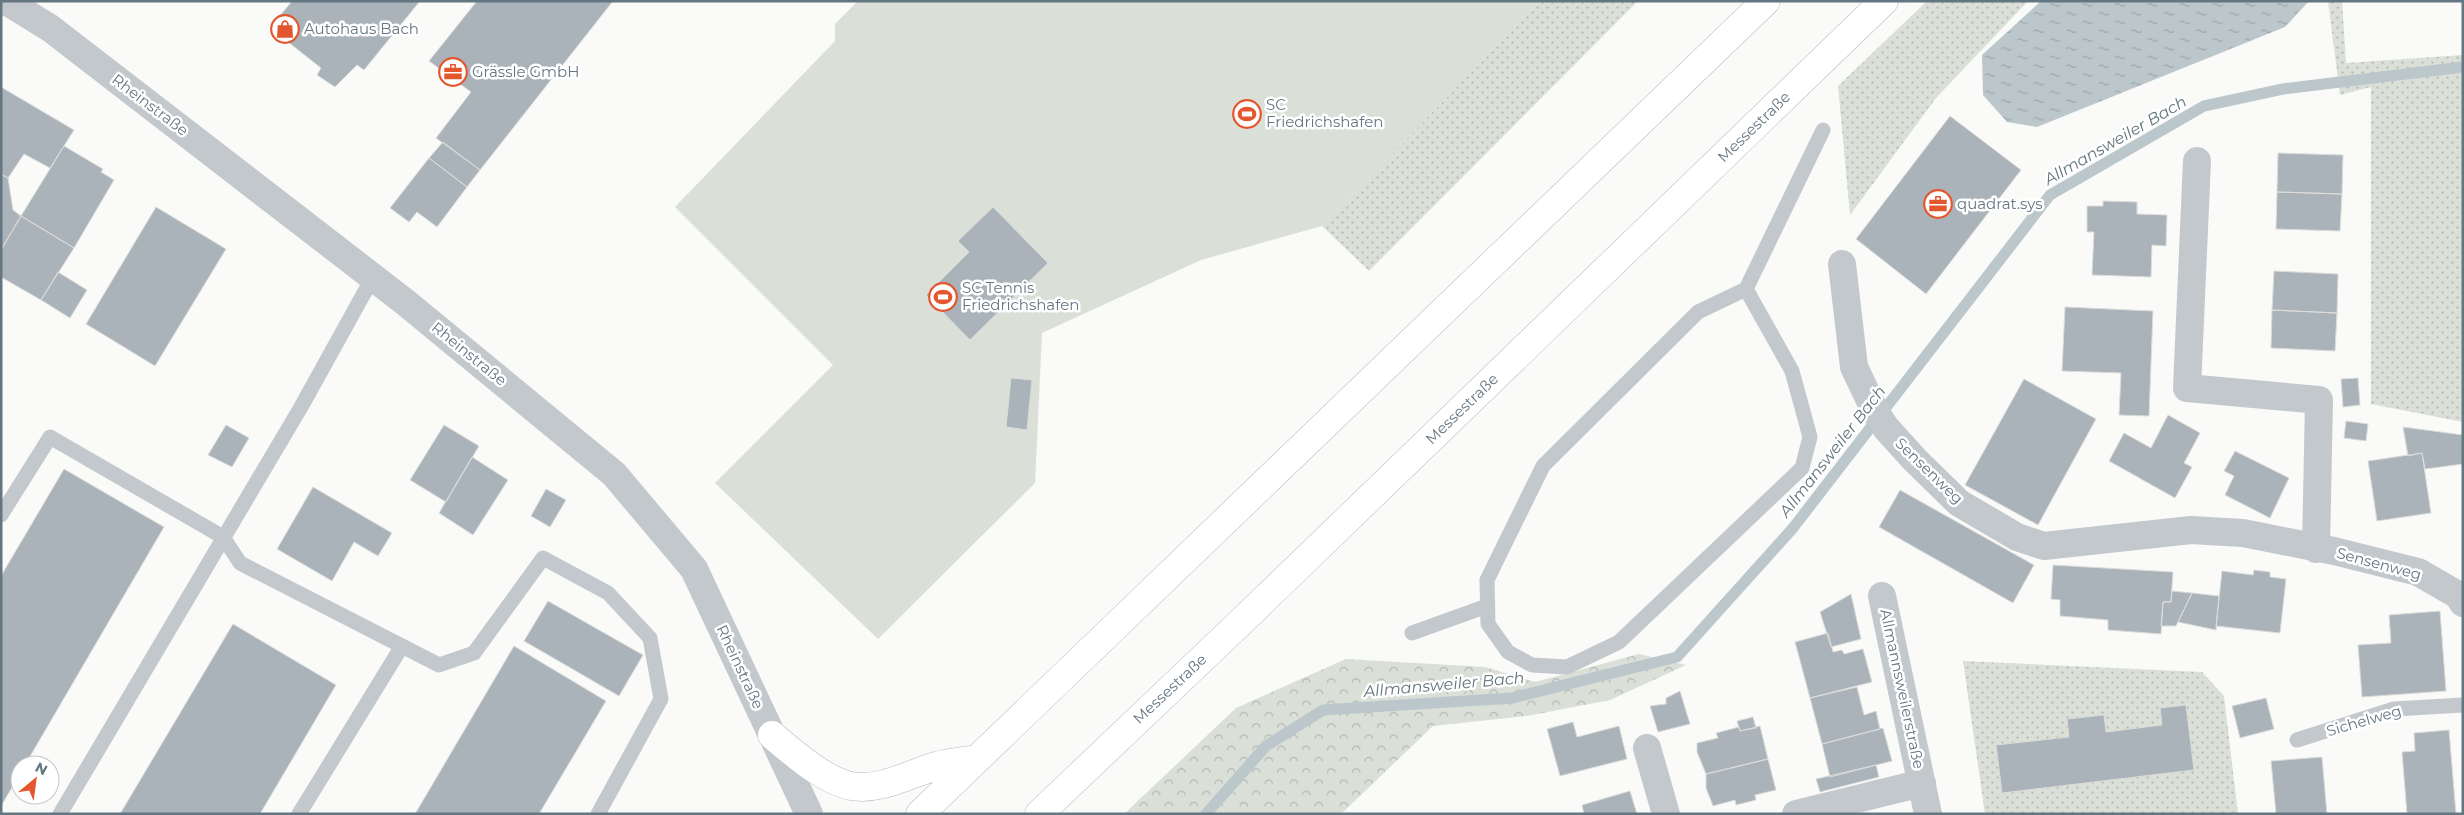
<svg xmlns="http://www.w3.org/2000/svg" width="2464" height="815" viewBox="0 0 2464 815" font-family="Montserrat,sans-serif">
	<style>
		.grass { fill: url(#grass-dots) }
		.forest { fill: url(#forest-crowns) }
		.park { fill: #dadfd7 }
		.water { fill: url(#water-ripples) }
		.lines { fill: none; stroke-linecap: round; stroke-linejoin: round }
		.stream { stroke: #bbc7cb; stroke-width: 11 }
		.building { fill: #aab3b9; stroke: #dcdcda }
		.secondary-casing { stroke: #b3babf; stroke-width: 29 }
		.lane { stroke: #c3c8cc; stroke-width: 15 }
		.street { stroke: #c3c8cc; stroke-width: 28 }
		.secondary { stroke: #fff; stroke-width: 28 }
		.labels { text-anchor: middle; stroke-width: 5; stroke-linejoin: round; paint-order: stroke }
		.poi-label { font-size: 15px; fill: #657683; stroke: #fff; text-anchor: start }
		.street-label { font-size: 15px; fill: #657683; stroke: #fff }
		.water-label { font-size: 16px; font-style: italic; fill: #60757c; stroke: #fff }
	</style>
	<defs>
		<pattern id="grass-dots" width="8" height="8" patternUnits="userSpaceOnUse" patternTransform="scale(1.25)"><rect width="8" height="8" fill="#dadfd7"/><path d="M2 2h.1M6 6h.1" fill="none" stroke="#b4b9b4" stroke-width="1.8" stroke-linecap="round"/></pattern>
		<pattern id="forest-crowns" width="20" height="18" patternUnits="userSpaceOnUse" patternTransform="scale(1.25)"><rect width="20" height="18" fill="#dadfd7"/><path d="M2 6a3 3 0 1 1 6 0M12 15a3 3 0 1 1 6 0" fill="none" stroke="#b4b9b4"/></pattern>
		<pattern id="water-ripples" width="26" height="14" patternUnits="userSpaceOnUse" patternTransform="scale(1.25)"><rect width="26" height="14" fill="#bbc7cb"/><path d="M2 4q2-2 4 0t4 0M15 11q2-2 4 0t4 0" fill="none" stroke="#9ca6aa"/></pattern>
	</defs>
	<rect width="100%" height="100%" fill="#fafaf8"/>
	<path class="grass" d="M1540 1H1638L1369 271 1322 226Z
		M1927 1H2028L1936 98 1850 215 1838 86Z
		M2328 1H2342L2346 63 2463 55V422L2371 404V87L2340 95Z
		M1963 661 2202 672 2224 696 2238 814H1985Z"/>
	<path class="forest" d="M1639 654 1686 665 1610 700 1527 716 1433 726 1341 814H1124L1236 708 1346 659 1485 667 1535 682Z"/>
	<path class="park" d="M858 1H1540L1322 226 1201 260 1042 333 1035 483 878 639 715 483 833 365 675 207 835 41V24Z"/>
	<path class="water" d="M2041 1H2309L2285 27 2037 127 2007 122 1983 95 1982 55Z"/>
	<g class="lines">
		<path class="stream" d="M1206 814 1266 746 1323 710 1512 698 1677 657 1793 528 2050 195 2204 106 2283 89 2463 67"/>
	</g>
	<path class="building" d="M292 1H420L364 70 357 65 335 87 317 75 321 68 283 38 279 17Z
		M477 1H613L480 170 436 138 471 92 429 61Z
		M1 87 74 130 50 168 24 154 8 178 1 174Z
		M1950 116 2021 170 1926 294 1856 239Z
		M443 142 480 170 467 187 429 158Z
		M64 146 103 169 101 172 114 180 74 248 21 216Z
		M2278 153 2343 155 2342 194 2277 192Z
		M429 158 467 187 437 227 417 212 409 222 390 208Z
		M1 174 8 178 13 210 21 216 1 250Z
		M2277 192 2342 194 2340 231 2276 229Z
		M2103 201 2137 202V214L2167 215 2166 246 2152 245 2151 277 2092 275 2094 232H2087V206H2103Z
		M156 207 226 249 155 366 86 324Z
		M993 207 1048 263 970 340 926 295 969 252 958 241Z
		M21 216 74 248 41 300 1 277V250Z
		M2274 271 2338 274 2337 313 2272 310Z
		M58 272 87 290 70 318 41 300Z
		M2065 307 2153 311 2149 416 2119 415 2121 373 2062 371Z
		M2272 310 2337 313 2335 351 2271 348Z
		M1011 378 1032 380 1027 430 1006 427Z
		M2358 378 2360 405 2343 407 2341 379Z
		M2024 379 2096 419 2038 525 1965 485Z
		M2168 415 2200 433 2184 463 2192 467 2175 498 2109 461 2124 433 2151 448Z
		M2346 421 2368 424 2366 441 2344 438Z
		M226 425 249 438 232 467 208 455Z
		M444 425 479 446 446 502 410 480Z
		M2403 427 2463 435V464L2425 469 2422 453 2408 456Z
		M2235 451 2289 478 2270 518 2225 495 2234 476 2224 471Z
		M2422 453 2431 513 2377 521 2368 461Z
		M472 457 508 480 473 535 439 513Z
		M64 469 164 527 25 765H20V774L1 806V576Z
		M313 487 392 533 378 556 354 542 332 581 277 549Z
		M546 489 566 500 550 527 531 516Z
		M1900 490 2034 565 2013 603 1879 527Z
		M2053 565 2173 572 2171 602H2163L2161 634 2108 630V620L2060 616V600L2051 599Z
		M2254 570 2270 572V577L2286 579 2280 633 2216 626 2222 571 2253 575Z
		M2172 591 2192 593 2176 626H2161L2163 602H2171Z
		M2192 593 2219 596 2216 630 2178 622Z
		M1851 594 1861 639 1831 647 1820 612Z
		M548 601 643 655 619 696 524 641Z
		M2440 611 2446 691 2362 697 2358 645 2391 643 2389 615Z
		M233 624 336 685 260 814H120Z
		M1828 633 1833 652 1842 650 1844 654 1863 649 1872 682 1810 698 1795 642Z
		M514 646 606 701 539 814H415Z
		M1857 687 1864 715 1876 711 1880 729 1822 744 1810 698Z
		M1680 691 1690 724 1658 732 1650 706 1666 704V698Z
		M2266 698 2274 729 2240 738 2232 706Z
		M2186 705 2194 770 2002 793 1996 745 2069 737 2067 719 2104 715 2106 732 2162 725 2160 708Z
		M1753 717 1756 728 1740 731 1737 721Z
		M1573 722 1577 737 1619 726 1627 759 1560 776 1547 729Z
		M1760 726 1768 759 1706 774 1697 752V743L1718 738 1716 733 1739 727 1740 731Z
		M1883 728 1892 761 1830 777 1822 744Z
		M2449 730 2456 814H2407L2402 752 2415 751 2414 733Z
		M2322 757 2327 814H2276L2271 761Z
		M1768 759 1776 790 1755 795 1756 800 1736 805 1735 800 1713 806 1706 788V774Z
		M1876 765 1879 777 1820 792 1816 779Z
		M1630 791 1637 814H1584L1582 805Z"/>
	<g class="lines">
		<defs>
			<path id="secondary" d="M772 735C792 752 825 781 851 786 881 791 909 774 936 766 949 762 964 761 977 759
				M920 814 1766 1
				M1039 814 1242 621 1884 1"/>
		</defs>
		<use href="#secondary" class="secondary-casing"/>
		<path class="lane" d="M1746 289 1698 312 1543 466 1487 580 1488 624 1508 652 1532 665 1567 667 1619 642 1802 468 1810 437 1792 371 1746 289 1823 130
			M1 515 50 437 223 537 240 563 439 665 474 653 543 558 608 593 650 638 661 699 598 814
			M1412 633 1487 606
			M2297 740 2394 709 2463 705
			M60 814 301 407 373 277
			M299 814 402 646"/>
		<path class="street" d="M6 1 50 28 405 302 614 474 694 569 809 814
			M2197 161 2187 388 2319 400 2316 549
			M1842 264 1854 367 1875 411 1886 428 1915 460 1959 503 2017 537 2044 546 2191 530 2243 533 2334 551 2418 572 2458 595 2463 603
			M1882 596 1928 814
			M1647 748 1666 814
			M1796 814 1922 783"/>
		<use href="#secondary" class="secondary"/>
	</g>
	<defs>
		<symbol id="shop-ring" viewBox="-11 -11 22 22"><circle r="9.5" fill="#fff" stroke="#e4572e" stroke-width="1.5"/><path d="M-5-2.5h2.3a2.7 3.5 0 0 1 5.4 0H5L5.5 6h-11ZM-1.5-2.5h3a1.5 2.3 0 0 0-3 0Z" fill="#e4572e"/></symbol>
		<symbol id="office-ring" viewBox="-11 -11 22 22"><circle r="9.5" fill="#fff" stroke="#e4572e" stroke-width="1.5"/><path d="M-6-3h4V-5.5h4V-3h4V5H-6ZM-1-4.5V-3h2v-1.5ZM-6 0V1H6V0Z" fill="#e4572e"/></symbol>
		<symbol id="stadium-ring" viewBox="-11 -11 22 22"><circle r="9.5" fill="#fff" stroke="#e4572e" stroke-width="1.5"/><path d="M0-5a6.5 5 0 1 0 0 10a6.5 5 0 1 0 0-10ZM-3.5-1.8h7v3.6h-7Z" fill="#e4572e"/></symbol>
	</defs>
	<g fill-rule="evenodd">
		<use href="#shop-ring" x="269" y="13" width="32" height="32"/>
		<use href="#office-ring" x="437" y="56" width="32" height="32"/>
		<use href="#stadium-ring" x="1231" y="98" width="32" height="32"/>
		<use href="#office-ring" x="1922" y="188" width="32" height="32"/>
		<use href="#stadium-ring" x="927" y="281" width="32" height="32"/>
	</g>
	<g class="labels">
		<g class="poi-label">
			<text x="304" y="34">Autohaus Bach</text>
			<text x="472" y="77">Grässle GmbH</text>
			<text x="1266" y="110">SC<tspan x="1266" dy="17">Friedrichshafen</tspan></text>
			<text x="1957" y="209">quadrat.sys</text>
			<text x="962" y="293">SC Tennis<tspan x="962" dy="17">Friedrichshafen</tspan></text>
		</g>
		<g class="street-label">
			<text transform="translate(150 105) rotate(37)" y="5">Rheinstraße</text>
			<text transform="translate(1754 127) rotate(-44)" y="5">Messestraße</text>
			<text transform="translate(469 354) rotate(39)" y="5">Rheinstraße</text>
			<text transform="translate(1462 409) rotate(-44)" y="5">Messestraße</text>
			<text transform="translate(1929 471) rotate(44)" y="5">Sensenweg</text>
			<text transform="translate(2379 564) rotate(15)" y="5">Sensenweg</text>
			<text transform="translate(740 667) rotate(65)" y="5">Rheinstraße</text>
			<text transform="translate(1170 689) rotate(-43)" y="5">Messestraße</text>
			<text transform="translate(1902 689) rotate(78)" y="5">Allmannsweilerstraße</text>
			<text transform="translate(2364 721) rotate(-16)" y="5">Sichelweg</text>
		</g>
		<g class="water-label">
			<text transform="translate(2115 140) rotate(-30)" y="6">Allmansweiler Bach</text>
			<text transform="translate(1832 451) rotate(-52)" y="6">Allmansweiler Bach</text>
			<text transform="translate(1444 684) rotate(-5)" y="6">Allmansweiler Bach</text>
		</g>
	</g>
	<rect width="2464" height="815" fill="none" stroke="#657683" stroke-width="5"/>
	<g transform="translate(35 780) rotate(29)"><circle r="24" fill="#ffffff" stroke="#c1c8cd"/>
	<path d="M0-4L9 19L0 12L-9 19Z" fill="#e4572e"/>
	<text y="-8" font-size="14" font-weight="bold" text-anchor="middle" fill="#657683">N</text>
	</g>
</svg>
